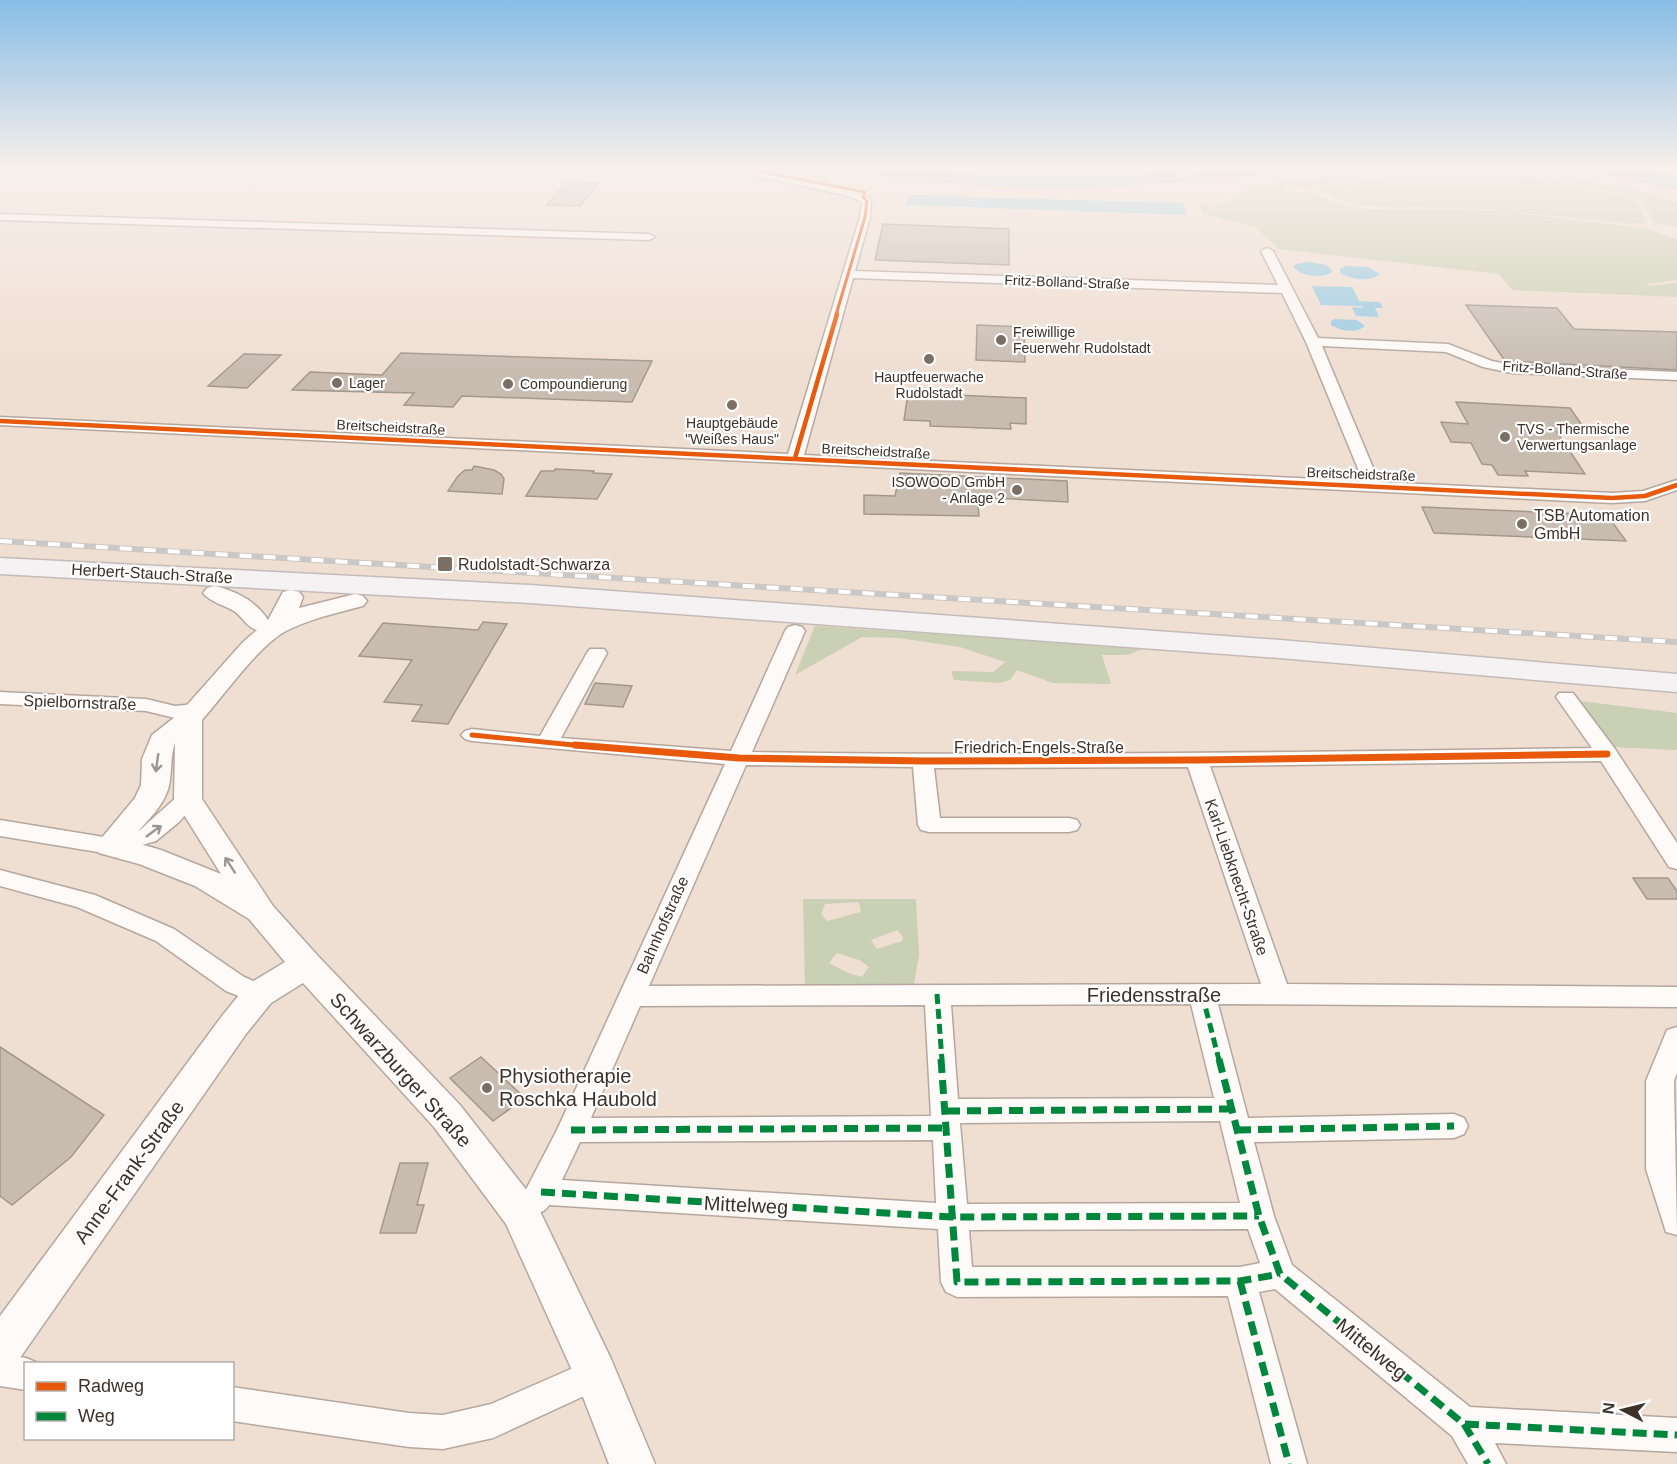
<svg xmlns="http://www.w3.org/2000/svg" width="1677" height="1464" viewBox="0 0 1677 1464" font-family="Arial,sans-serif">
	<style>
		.green { fill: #cad0b4; fill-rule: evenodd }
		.water { fill: #98cae2 }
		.building { fill: #c8bcb1; stroke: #a3988d; stroke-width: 1.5 }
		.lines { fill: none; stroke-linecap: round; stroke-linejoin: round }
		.minor-casing { stroke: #b5a79e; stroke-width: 3 }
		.tertiary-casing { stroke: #b5a79e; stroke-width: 3 }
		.primary-casing { stroke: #c4bbb9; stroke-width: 3 }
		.minor { fill: #fdfaf8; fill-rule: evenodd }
		.tertiary { fill: #fdfaf8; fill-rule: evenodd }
		.primary { fill: #f5f2f3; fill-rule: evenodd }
		.rail-casing { stroke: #cbc7c4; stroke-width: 6 }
		.rail { stroke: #fff; stroke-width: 4; stroke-dasharray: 12; stroke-linecap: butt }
		.quiet-far1 { stroke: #00873e; stroke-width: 5; stroke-dasharray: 10 5; stroke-linecap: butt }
		.quiet { stroke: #00873e; stroke-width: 7; stroke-dasharray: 14 7; stroke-linecap: butt }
		.cycleway-far3-casing { stroke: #fff; stroke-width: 5 }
		.cycleway-far2-casing { stroke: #fff; stroke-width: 7 }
		.cycleway-far1-casing { stroke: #fff; stroke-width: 8 }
		.cycleway-casing { stroke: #fff; stroke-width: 10 }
		.cycleway-far3 { stroke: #e8590c; stroke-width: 3 }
		.cycleway-far2 { stroke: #e8590c; stroke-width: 4.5 }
		.cycleway-far1 { stroke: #e8590c; stroke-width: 5 }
		.cycleway { stroke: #e8590c; stroke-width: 7 }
		.oneway { stroke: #9d9690 }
		.poi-dot { fill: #7b6e64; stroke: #fff; stroke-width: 2 }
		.labels { text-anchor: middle; stroke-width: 4.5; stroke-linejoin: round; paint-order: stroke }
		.far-street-label { font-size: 14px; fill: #3d3128; stroke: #fff }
		.far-poi-label { font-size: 14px; fill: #3d3128; stroke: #fff; text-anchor: start }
		.poi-label { font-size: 16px; fill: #3d3128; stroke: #fff; text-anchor: start }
		.street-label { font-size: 16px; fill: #3d3128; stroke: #fff }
		.near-street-label { font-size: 20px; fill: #3d3128; stroke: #fff }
		.near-poi-label { font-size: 20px; fill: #3d3128; stroke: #fff; text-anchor: start }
	</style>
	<rect width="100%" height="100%" fill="#efded2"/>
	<path class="green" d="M923 168H1170L1133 175 1086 177 1000 176Z
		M1365 168H1400L1356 181 1286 190 1283 193 1309 192 1344 205 1367 209 1493 210 1618 225 1648 229 1677 240V280L1645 284 1651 286 1677 283V297L1512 290 1499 274 1279 249 1255 227 1203 214 1199 204 1213 208 1259 185 1341 175Z
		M1456 168 1524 169 1645 193 1677 202V227L1653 222 1643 200 1630 196 1543 177Z
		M1416 169 1536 178 1632 198 1638 201 1646 223 1628 224 1488 209 1359 206 1321 192 1320 189 1371 181 1399 171Z
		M815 626 1145 648 1127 655H1102L1111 684 1053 683 1017 670 1010 680 999 683 954 680 951 671 993 672 1005 662 960 647 899 638 862 637 795 675Z
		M1572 700 1677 713V750L1610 747Z
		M803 899H916L919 955 914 984 805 988ZM859 902 861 912 827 921 821 914 825 904ZM897 930 903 937 902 941 877 949 871 940ZM837 953 859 960 869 967 862 977 848 973 829 963Z"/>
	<path class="water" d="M829 168H923L1000 176 1086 177 1133 175 1170 168H1188L1174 176C1184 179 1194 173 1203 168H1311C1275 175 1239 177 1202 180 1079 191 952 190 829 168Z
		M1573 168H1643L1677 176V190Z
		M908 195 1183 203 1187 215 906 205Z
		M1310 262 1326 265 1333 271C1324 279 1302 277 1293 267L1296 264Z
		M1346 266 1368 267 1380 274C1371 283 1351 279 1340 273V269Z
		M1312 286 1352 287 1362 306 1321 305Z
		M1360 301 1380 302 1383 308H1375L1379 317 1356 316 1352 307 1363 308Z
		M1335 319 1357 320 1365 326C1356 334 1341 331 1331 325V321Z"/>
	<path class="building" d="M567 182 599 183 580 206 547 205Z
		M883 224 1009 229V265L875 260Z
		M1466 305 1557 308 1574 329 1677 332V370L1505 361Z
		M977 325 1024 327 1025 362 976 360Z
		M401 353 652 361 632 402 462 396 453 407 404 405 414 393 292 390 310 372 382 375Z
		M244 354 281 355 247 388 208 386Z
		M908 393 1026 398V424L1010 423 1011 429 930 426V421L904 420Z
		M1456 402 1570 408 1584 428 1569 427 1573 433 1557 432 1585 474 1525 471 1528 476 1498 475 1492 465 1482 464 1471 443 1451 442 1441 422 1468 424Z
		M474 466 494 470 501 474 504 479 502 494 448 491 458 476 465 470H472Z
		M555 469 594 471 593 473 612 474 597 499 526 496 541 471H554Z
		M900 473 1067 481 1068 502 977 497 979 516 864 514V495L895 496Z
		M1422 507 1607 515 1626 541 1434 533Z
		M483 622 507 624 448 724 412 721 422 705 384 702 412 660 359 656 383 623 478 630Z
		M595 683 632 686 623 707 585 704Z
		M1633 878H1668L1677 891V899H1647Z
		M0 1047 104 1115 71 1157 12 1205 0 1196Z
		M481 1057 525 1098 493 1121 450 1078Z
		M400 1163H428L417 1205H424L416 1233H380Z"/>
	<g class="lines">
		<defs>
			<path id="minor" d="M719 168C759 168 835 182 871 199L870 217 855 271 1278 285 1261 251 1267 248 1273 251 1318 338 1448 344 1492 361 1512 365 1677 372V380L1512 373 1483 367 1446 352 1322 346 1379 482 1612 493 1643 491 1677 480V490L1645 501 1612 503 0 425V417L788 454 860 217 862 202 845 195ZM853 278 1282 293 1306 342 1363 481 804 455Z
				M1658 168 1677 169V175L1659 170Z
				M0 214 649 234 655 237 649 240 0 220Z
				M795 625 802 627 805 631 752 752C1032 756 1312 752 1592 748L1556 697 1559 693H1573L1615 749 1677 843V869L1669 867 1601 761 1210 766 1287 984 1677 987V1007L1218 1004 1248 1118 1454 1114 1464 1118 1468 1126 1464 1134 1454 1138 1254 1142 1274 1216 1292 1265 1470 1407 1677 1418V1452L1495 1443 1506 1464H1468L1452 1436 1275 1289 1259 1292 1307 1464H1271L1228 1296 957 1297 946 1292 941 1282 938 1229 549 1205C543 1215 534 1214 524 1210L520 1201 557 1130 725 764 472 741 465 739 461 735 465 731 472 729 540 736 587 653 590 649H604L607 653 561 738 731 751 785 631 788 627ZM746 765 913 767 918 825 921 830 929 832H1069L1077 830 1080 825 1077 820 1069 818H940L934 768 1188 767 1261 984 649 986ZM1191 1004 1214 1098 958 1099 951 1005ZM925 1005 931 1116 591 1118 640 1006ZM1220 1121 1240 1203 967 1204 960 1123ZM933 1140 936 1203 562 1180 580 1142ZM1248 1229 1260 1263 1240 1267H972L969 1230Z
				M0 692 146 699 175 706 195 704 202 706 205 710 202 714 175 718 146 711 0 704Z
				M188 792 196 794 199 799 179 822 156 841 110 854 0 836V820L110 838 140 830 180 794Z
				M0 870 95 895 174 929 244 977 268 987 272 994 268 1001 259 1004 226 991 156 941 77 907 0 886Z
				M1677 1027V1073L1674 1081 1677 1235 1666 1232 1646 1169V1081L1667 1030Z
				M0 1354 26 1358 38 1363 26 1364V1390L0 1386Z
				M596 1358 608 1363 613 1374 608 1385 493 1438 443 1449 409 1447 232 1421V1387L409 1413 443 1415 491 1404Z"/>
			<path id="tertiary" d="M215 586C236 591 256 601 268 620L283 592 291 590 299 592 303 597 299 608 355 594 363 596 367 601 363 606C336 613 309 619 284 632 257 648 224 695 202 720V799L273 906 318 956 460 1105 535 1201 611 1359 655 1464H609L576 1379 506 1224 434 1127 303 983 271 1003 246 1034 15 1365 0 1371V1316L222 1016 247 985 285 962 249 919 195 886 139 864 99 853 95 846 135 798 141 785 142 759 152 735 180 713 243 642 257 630C246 627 243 617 234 611 224 605 210 602 203 593L207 588ZM175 743 174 799 221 874 161 850 130 841C143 824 163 809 169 786 172 772 170 758 175 743Z"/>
			<path id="primary" d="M0 558 530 585 1280 640 1677 674V692L1280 658 530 603 0 574Z"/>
		</defs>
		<use href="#minor" class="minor-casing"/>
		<use href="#tertiary" class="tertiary-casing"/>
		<use href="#primary" class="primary-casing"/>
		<use href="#minor" class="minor"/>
		<use href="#tertiary" class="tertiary"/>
		<use href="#primary" class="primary"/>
		<defs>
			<path id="rail" d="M0 541 1677 642"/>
		</defs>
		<use href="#rail" class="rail-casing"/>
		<use href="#rail" class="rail"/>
		<path class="quiet-far1" d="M937 994 942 1060
			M1202 994 1219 1060"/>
		<path class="quiet" d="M941 1059 957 1282 1240 1281 1280 1274
			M1219 1059 1259 1216 1280 1274 1464 1424 1677 1435
			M946 1111 1232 1109
			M571 1130 946 1128
			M1237 1130 1454 1126
			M541 1192 952 1217 1259 1216
			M1240 1281 1289 1464
			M1464 1424 1488 1464"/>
		<defs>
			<path id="cycleway-far3" d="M741 168 865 192 863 197 867 201 865 217 836 315"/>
			<path id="cycleway-far2" d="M0 421 1612 498 1645 496 1677 485
				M795 458 837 314"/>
			<path id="cycleway-far1" d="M472 735 594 747"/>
			<path id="cycleway" d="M575 745 739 758 923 761 1197 760 1607 754"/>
		</defs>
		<use href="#cycleway-far3" class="cycleway-far3-casing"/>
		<use href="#cycleway-far2" class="cycleway-far2-casing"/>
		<use href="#cycleway-far1" class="cycleway-far1-casing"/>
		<use href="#cycleway" class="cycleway-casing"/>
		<use href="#cycleway-far3" class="cycleway-far3"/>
		<use href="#cycleway-far2" class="cycleway-far2"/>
		<use href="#cycleway-far1" class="cycleway-far1"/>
		<use href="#cycleway" class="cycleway"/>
	</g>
	<defs><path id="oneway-shaft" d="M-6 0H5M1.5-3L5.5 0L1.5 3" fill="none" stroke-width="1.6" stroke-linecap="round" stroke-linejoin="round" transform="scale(1.5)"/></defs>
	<g class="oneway">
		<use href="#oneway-shaft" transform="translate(157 763) rotate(98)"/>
		<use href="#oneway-shaft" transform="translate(154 831) rotate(-36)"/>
		<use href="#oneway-shaft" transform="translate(230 865) rotate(-123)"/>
	</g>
	<linearGradient id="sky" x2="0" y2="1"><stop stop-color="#88bde6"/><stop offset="0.45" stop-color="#f8f0eb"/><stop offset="1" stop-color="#f8f0eb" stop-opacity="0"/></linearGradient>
	<rect width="1677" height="373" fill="url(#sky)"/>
	<g class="poi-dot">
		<circle cx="1001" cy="340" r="6"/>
		<circle cx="929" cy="359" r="6"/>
		<circle cx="337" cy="383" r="6"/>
		<circle cx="508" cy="384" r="6"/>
		<circle cx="732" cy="405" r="6"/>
		<circle cx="1505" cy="437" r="6"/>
		<circle cx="1017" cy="490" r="6"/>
		<circle cx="1522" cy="524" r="6"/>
		<rect x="437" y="556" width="16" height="16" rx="3"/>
		<circle cx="487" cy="1088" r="6"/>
	</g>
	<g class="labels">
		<g class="far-street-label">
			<text transform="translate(1067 282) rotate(2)" y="5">Fritz-Bolland-Straße</text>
			<text transform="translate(1565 370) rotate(4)" y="5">Fritz-Bolland-Straße</text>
			<text transform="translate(391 427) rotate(3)" y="5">Breitscheidstraße</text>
			<text transform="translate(876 451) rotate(3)" y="5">Breitscheidstraße</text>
			<text transform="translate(1361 474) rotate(2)" y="5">Breitscheidstraße</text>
		</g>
		<g class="far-poi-label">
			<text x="1013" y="337">Freiwillige<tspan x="1013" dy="16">Feuerwehr Rudolstadt</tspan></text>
			<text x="929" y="382" text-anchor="middle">Hauptfeuerwache<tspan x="929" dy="16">Rudolstadt</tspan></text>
			<text x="349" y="388">Lager</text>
			<text x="520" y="389">Compoundierung</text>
			<text x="732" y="428" text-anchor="middle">Hauptgebäude<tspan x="732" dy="16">"Weißes Haus"</tspan></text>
			<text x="1517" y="434">TVS - Thermische<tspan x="1517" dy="16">Verwertungsanlage</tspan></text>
			<text x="1005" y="487" text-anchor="end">ISOWOOD GmbH<tspan x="1005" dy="16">- Anlage 2</tspan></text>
		</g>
		<g class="poi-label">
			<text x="1534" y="521">TSB Automation<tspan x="1534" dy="18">GmbH</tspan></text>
			<text x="458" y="570">Rudolstadt-Schwarza</text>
		</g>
		<g class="street-label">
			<text transform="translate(152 573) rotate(3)" y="6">Herbert-Stauch-Straße</text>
			<text transform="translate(80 702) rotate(2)" y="6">Spielbornstraße</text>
			<text x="1039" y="753">Friedrich-Engels-Straße</text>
			<text transform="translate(1237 877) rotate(71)" y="6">Karl-Liebknecht-Straße</text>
			<text transform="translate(662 925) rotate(-66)" y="6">Bahnhofstraße</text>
		</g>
		<g class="near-street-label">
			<text x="1154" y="1002">Friedensstraße</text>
			<text transform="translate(401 1070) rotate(48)" y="7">Schwarzburger Straße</text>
			<text transform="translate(129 1172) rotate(-54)" y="7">Anne-Frank-Straße</text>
			<text transform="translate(746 1205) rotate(3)" y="7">Mittelweg</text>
			<text transform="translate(1372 1349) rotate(39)" y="7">Mittelweg</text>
		</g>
		<g class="near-poi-label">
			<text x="499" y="1083">Physiotherapie<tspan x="499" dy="23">Roschka Haubold</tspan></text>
		</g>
	</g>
	<rect x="24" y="1362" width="210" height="78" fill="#ffffff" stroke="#b1ada9" stroke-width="1.5"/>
	<rect x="36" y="1382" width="30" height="9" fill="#e8590c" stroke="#b1ada9" stroke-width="1.5"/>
	<text x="78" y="1392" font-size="18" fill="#3d3128">Radweg</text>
	<rect x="36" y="1412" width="30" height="9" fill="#00873e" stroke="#b1ada9" stroke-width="1.5"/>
	<text x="78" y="1422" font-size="18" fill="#3d3128">Weg</text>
	<g transform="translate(1623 1410) rotate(277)" stroke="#ffffff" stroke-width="4.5" paint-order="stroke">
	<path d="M0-4.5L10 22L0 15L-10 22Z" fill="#3d3128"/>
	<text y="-9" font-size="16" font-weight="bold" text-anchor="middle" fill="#3d3128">N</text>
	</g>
</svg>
